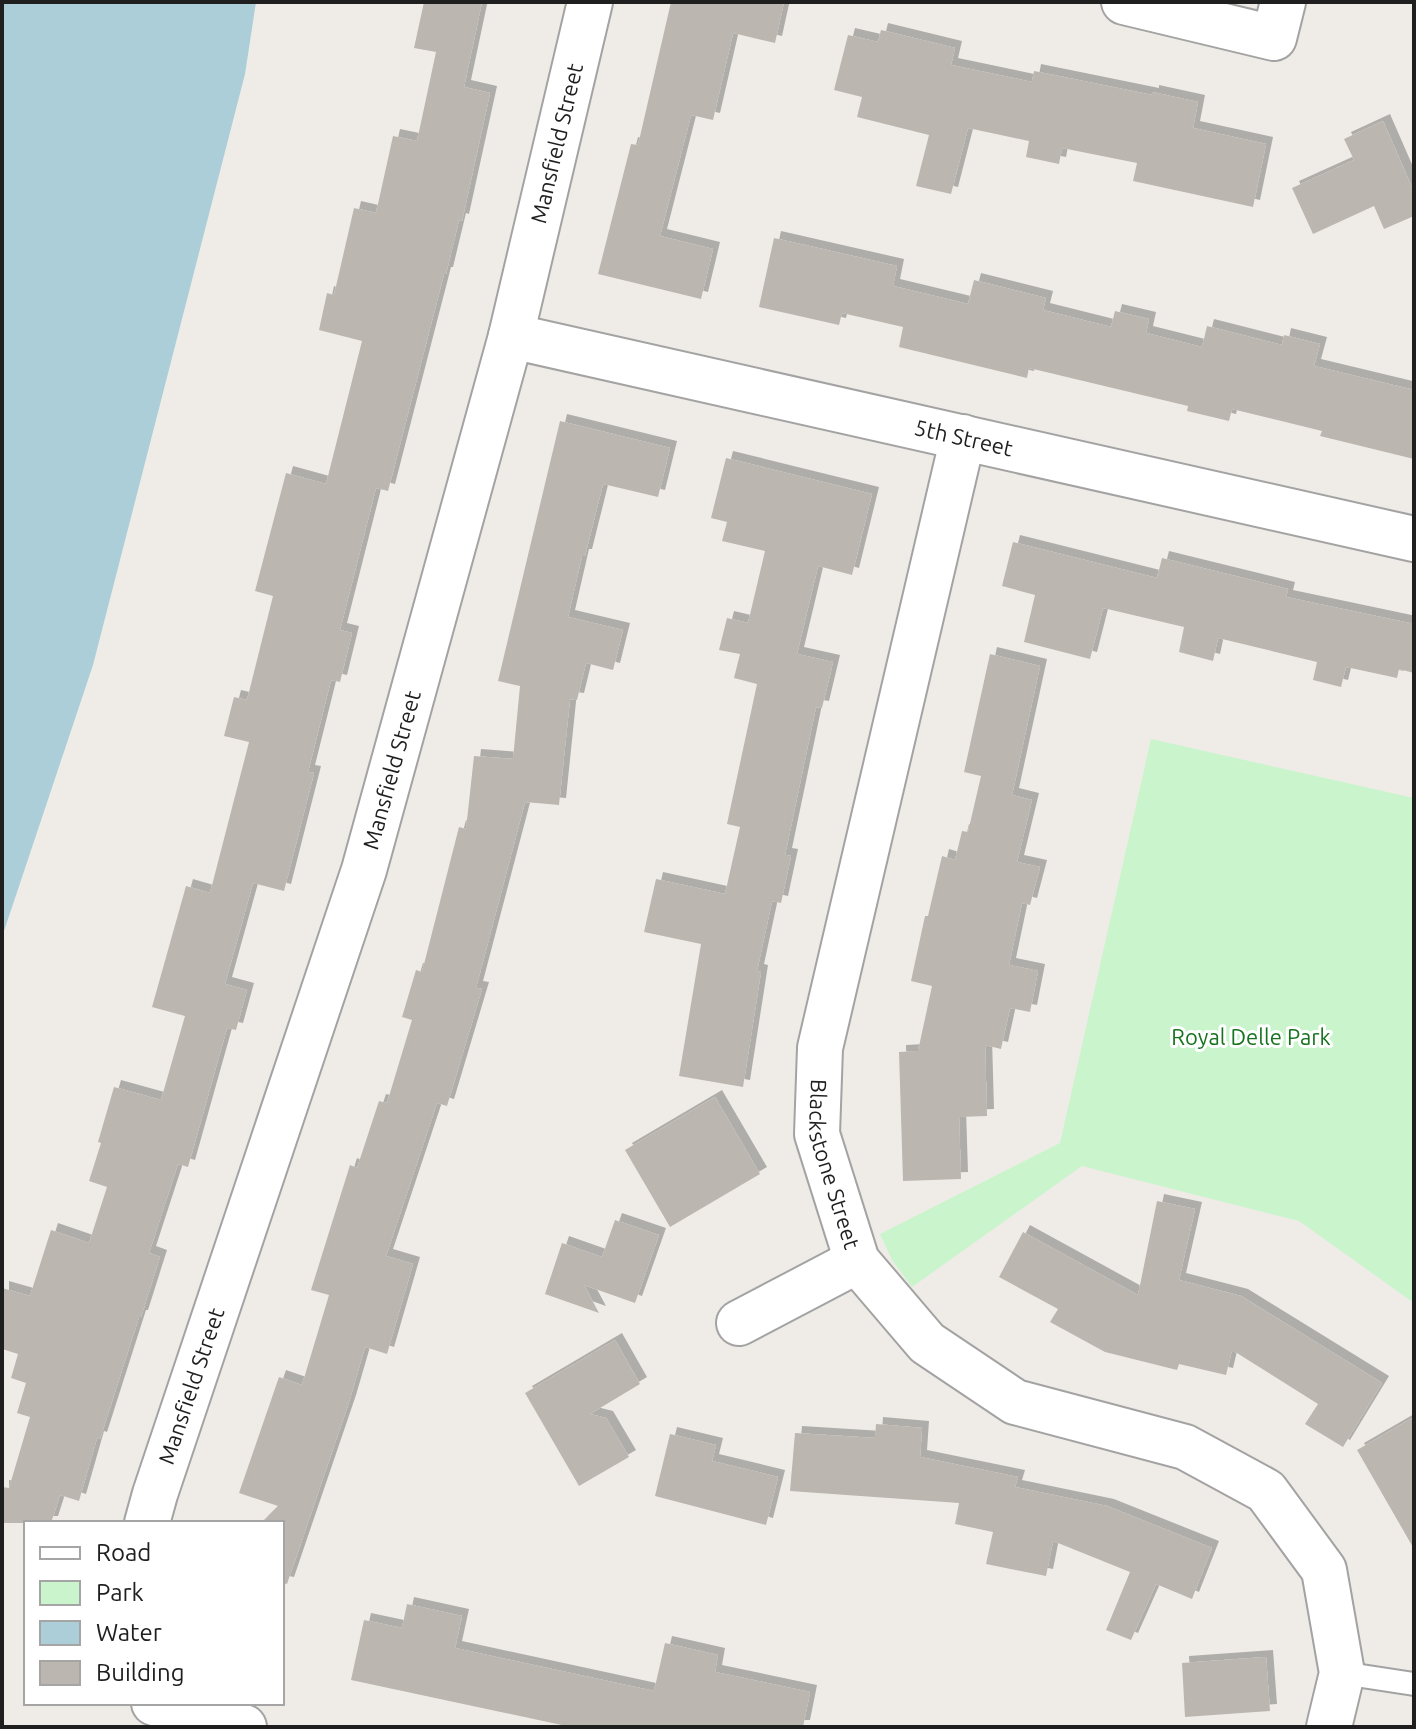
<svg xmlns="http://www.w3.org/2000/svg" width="1416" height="1729" viewBox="0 0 1416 1729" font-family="Ubuntu,sans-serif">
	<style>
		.park { fill: #c9f4cc }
		.water { fill: #acced8 }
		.building { fill: #bcb6b0; filter: url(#shadow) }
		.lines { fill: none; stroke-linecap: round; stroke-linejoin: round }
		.service-casing { stroke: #a3a3a3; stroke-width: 26 }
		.minor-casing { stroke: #a3a3a3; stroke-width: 48 }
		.service { stroke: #fff; stroke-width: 22 }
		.minor { stroke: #fff; stroke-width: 44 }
		.labels { text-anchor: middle; stroke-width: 6; stroke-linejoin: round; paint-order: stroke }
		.street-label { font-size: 22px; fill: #1f1f1f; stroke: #fff }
		.park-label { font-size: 22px; fill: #18731f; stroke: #fff }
	</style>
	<defs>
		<filter id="shadow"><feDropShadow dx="7" dy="-7" stdDeviation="0" flood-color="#0004"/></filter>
	</defs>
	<rect width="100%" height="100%" fill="#efece7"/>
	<path class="park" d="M1151 739 1414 798V1303L1299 1221 1082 1166 912 1287 892 1260 880 1234 1060 1143Z"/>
	<path class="water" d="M2 2H256L245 74 93 665 2 937Z"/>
	<path class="building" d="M424 2H482L464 87 490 93 462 221 459 220 446 274H444L388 491 376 488 340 630 352 633 340 682 331 680 308 772 314 773 284 891 253 883 225 984 247 990 236 1030 227 1028 188 1167 178 1164 149 1253 160 1257 141 1317H139L100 1439 97 1438 79 1501 60 1495 51 1523H2V1487L9 1488 30 1417 17 1413 26 1383 11 1378 18 1354 2 1349V1288L30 1296 51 1230 89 1243 107 1187 89 1181 101 1143 98 1142 114 1087 161 1100 185 1016 152 1007 186 886 210 893 249 742 224 736 234 697 247 700 273 596 255 591 286 473 326 484 362 341 319 330 327 293 334 295 354 208 376 213 393 136 417 141 436 52 414 48Z
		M671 2H784L775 43 733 33 713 120 691 115 660 236 713 249 701 299 598 274 631 144 638 145Z
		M881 30 955 48 951 65 1032 82 1034 71 1152 95V92L1198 102 1193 128 1266 144 1253 207 1133 181 1137 163 1062 148 1059 164 1026 157 1029 141 968 128 951 194 916 186 929 135 857 117 862 97 834 90 848 35 878 42Z
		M1383 121 1414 192V216L1384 229 1374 206 1313 234 1292 188 1354 160 1344 139Z
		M774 238 897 266 893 286 968 304 974 280 1046 298 1043 310 1111 327 1115 311 1149 319 1146 333 1202 347 1207 326 1282 345 1284 335 1320 344 1314 366 1414 390V459L1320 436 1322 431 1232 409 1229 421 1187 411 1188 406 1029 368 1027 378 899 347 903 327 842 313 839 325 759 307Z
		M560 421 670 448 658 497 603 484 585 556H582L568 617 623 630 613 670 586 663 577 700 570 699 559 805 525 802 476 988 482 989 447 1106 437 1103 386 1256 413 1264 387 1354 365 1347 349 1402 287 1584 282 1583V1523H261L278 1506 239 1493 279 1377 302 1385 329 1295 311 1290 350 1165 357 1168 379 1101 387 1103 412 1020 402 1017 416 970 422 972 459 827 466 829 474 756 513 759 520 686 498 681Z
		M726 458 872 494 852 575 818 566 797 654 833 662 822 708 816 707 785 855 791 856 781 903 772 901 757 971 761 972 743 1087 679 1076 701 944 644 932 656 879 725 894 740 827 727 824 757 684 734 678 740 654 719 650 727 618 748 623 765 551 722 541 727 522 711 518Z
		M1013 542 1157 578 1162 558 1288 589 1286 597 1414 624V673L1399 669 1397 678 1346 667 1341 687 1313 680 1317 662 1218 638 1213 661 1179 652 1184 627 1103 608 1090 659 1024 642 1035 595 1002 586Z
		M990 654 1040 666 1012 795 1032 800 1017 862 1040 867 1030 905 1022 903 1009 965 1038 971 1030 1012 1010 1008 1001 1049 985 1045 987 1116 959 1117 961 1179 903 1181 899 1052 918 1051 932 986 911 981 925 916H928L942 856 955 860 962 831 968 832 981 776 964 772Z
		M715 1097 760 1174 670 1227 625 1150Z
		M1157 1201 1195 1209 1179 1280 1241 1296 1382 1383 1343 1447 1305 1424 1318 1404 1232 1350 1226 1375 1179 1364 1177 1370 1105 1352 1050 1322 1058 1309 999 1277 1023 1232 1138 1295Z
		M615 1220 659 1235 635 1303 584 1285 599 1313 545 1294 562 1243 602 1257Z
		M615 1340 640 1384 590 1414 606 1418 629 1457 579 1486 525 1393Z
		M1414 1417V1549L1357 1450Z
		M876 1424 922 1428 920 1457 1018 1477 1015 1487 1107 1506 1212 1548 1192 1599 1156 1584 1131 1640 1106 1630 1130 1572 1053 1541 1046 1576 986 1564 993 1532 955 1524 959 1503 790 1491 795 1433 875 1438Z
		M670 1434 716 1445 712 1461 778 1477 766 1525 655 1496Z
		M407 1604 462 1616 455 1648 654 1691 665 1643 718 1655 715 1672 810 1692 803 1727H571L351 1680 364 1620 402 1628Z
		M1266 1657 1270 1711 1185 1717 1182 1663Z"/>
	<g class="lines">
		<defs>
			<path id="service" d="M1342 1673 1414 1684"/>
			<g id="minor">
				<path d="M1124 2 1274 38 1283 2"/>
				<path id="s1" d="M511 336 1414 539"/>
				<path id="s2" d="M963 437 820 1048 817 1134 857 1261 927 1343 1015 1402 1185 1447 1266 1491 1324 1570 1342 1673 1329 1727"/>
				<path d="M739 1323 857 1261"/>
				<path id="s3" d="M147 1523 155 1494 364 870 511 336 590 2"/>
				<path d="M154 1703 244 1727"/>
			</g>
		</defs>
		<use href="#service" class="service-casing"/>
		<use href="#minor" class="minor-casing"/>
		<use href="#service" class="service"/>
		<use href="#minor" class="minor"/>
	</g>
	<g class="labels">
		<g class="street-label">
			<text dy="8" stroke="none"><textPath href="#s3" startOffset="1440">Mansfield Street</textPath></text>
			<text dy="8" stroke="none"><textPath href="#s1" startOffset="464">5th Street</textPath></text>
			<text dy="8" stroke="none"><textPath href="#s3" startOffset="792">Mansfield Street</textPath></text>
			<text dy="8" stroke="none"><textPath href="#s2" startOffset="746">Blackstone Street</textPath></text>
			<text dy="8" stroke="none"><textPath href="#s3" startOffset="144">Mansfield Street</textPath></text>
		</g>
		<g class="park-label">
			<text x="1251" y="1045">Royal Delle Park</text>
		</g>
	</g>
	<rect width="1416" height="1729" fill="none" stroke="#1f1f1f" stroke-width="8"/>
	<rect x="24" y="1521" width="260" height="184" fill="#ffffff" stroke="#a5a5a5" stroke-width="2"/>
	<rect x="40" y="1547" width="40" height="12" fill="#ffffff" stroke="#a5a5a5" stroke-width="2"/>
	<text x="96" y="1561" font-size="24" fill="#1f1f1f">Road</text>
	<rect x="40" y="1581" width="40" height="24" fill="#c9f4cc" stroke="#a5a5a5" stroke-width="2"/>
	<text x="96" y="1601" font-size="24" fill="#1f1f1f">Park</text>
	<rect x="40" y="1621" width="40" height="24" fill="#acced8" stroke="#a5a5a5" stroke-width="2"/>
	<text x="96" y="1641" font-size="24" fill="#1f1f1f">Water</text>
	<rect x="40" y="1661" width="40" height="24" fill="#bcb6b0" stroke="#a5a5a5" stroke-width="2"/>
	<text x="96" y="1681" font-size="24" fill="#1f1f1f">Building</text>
</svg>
